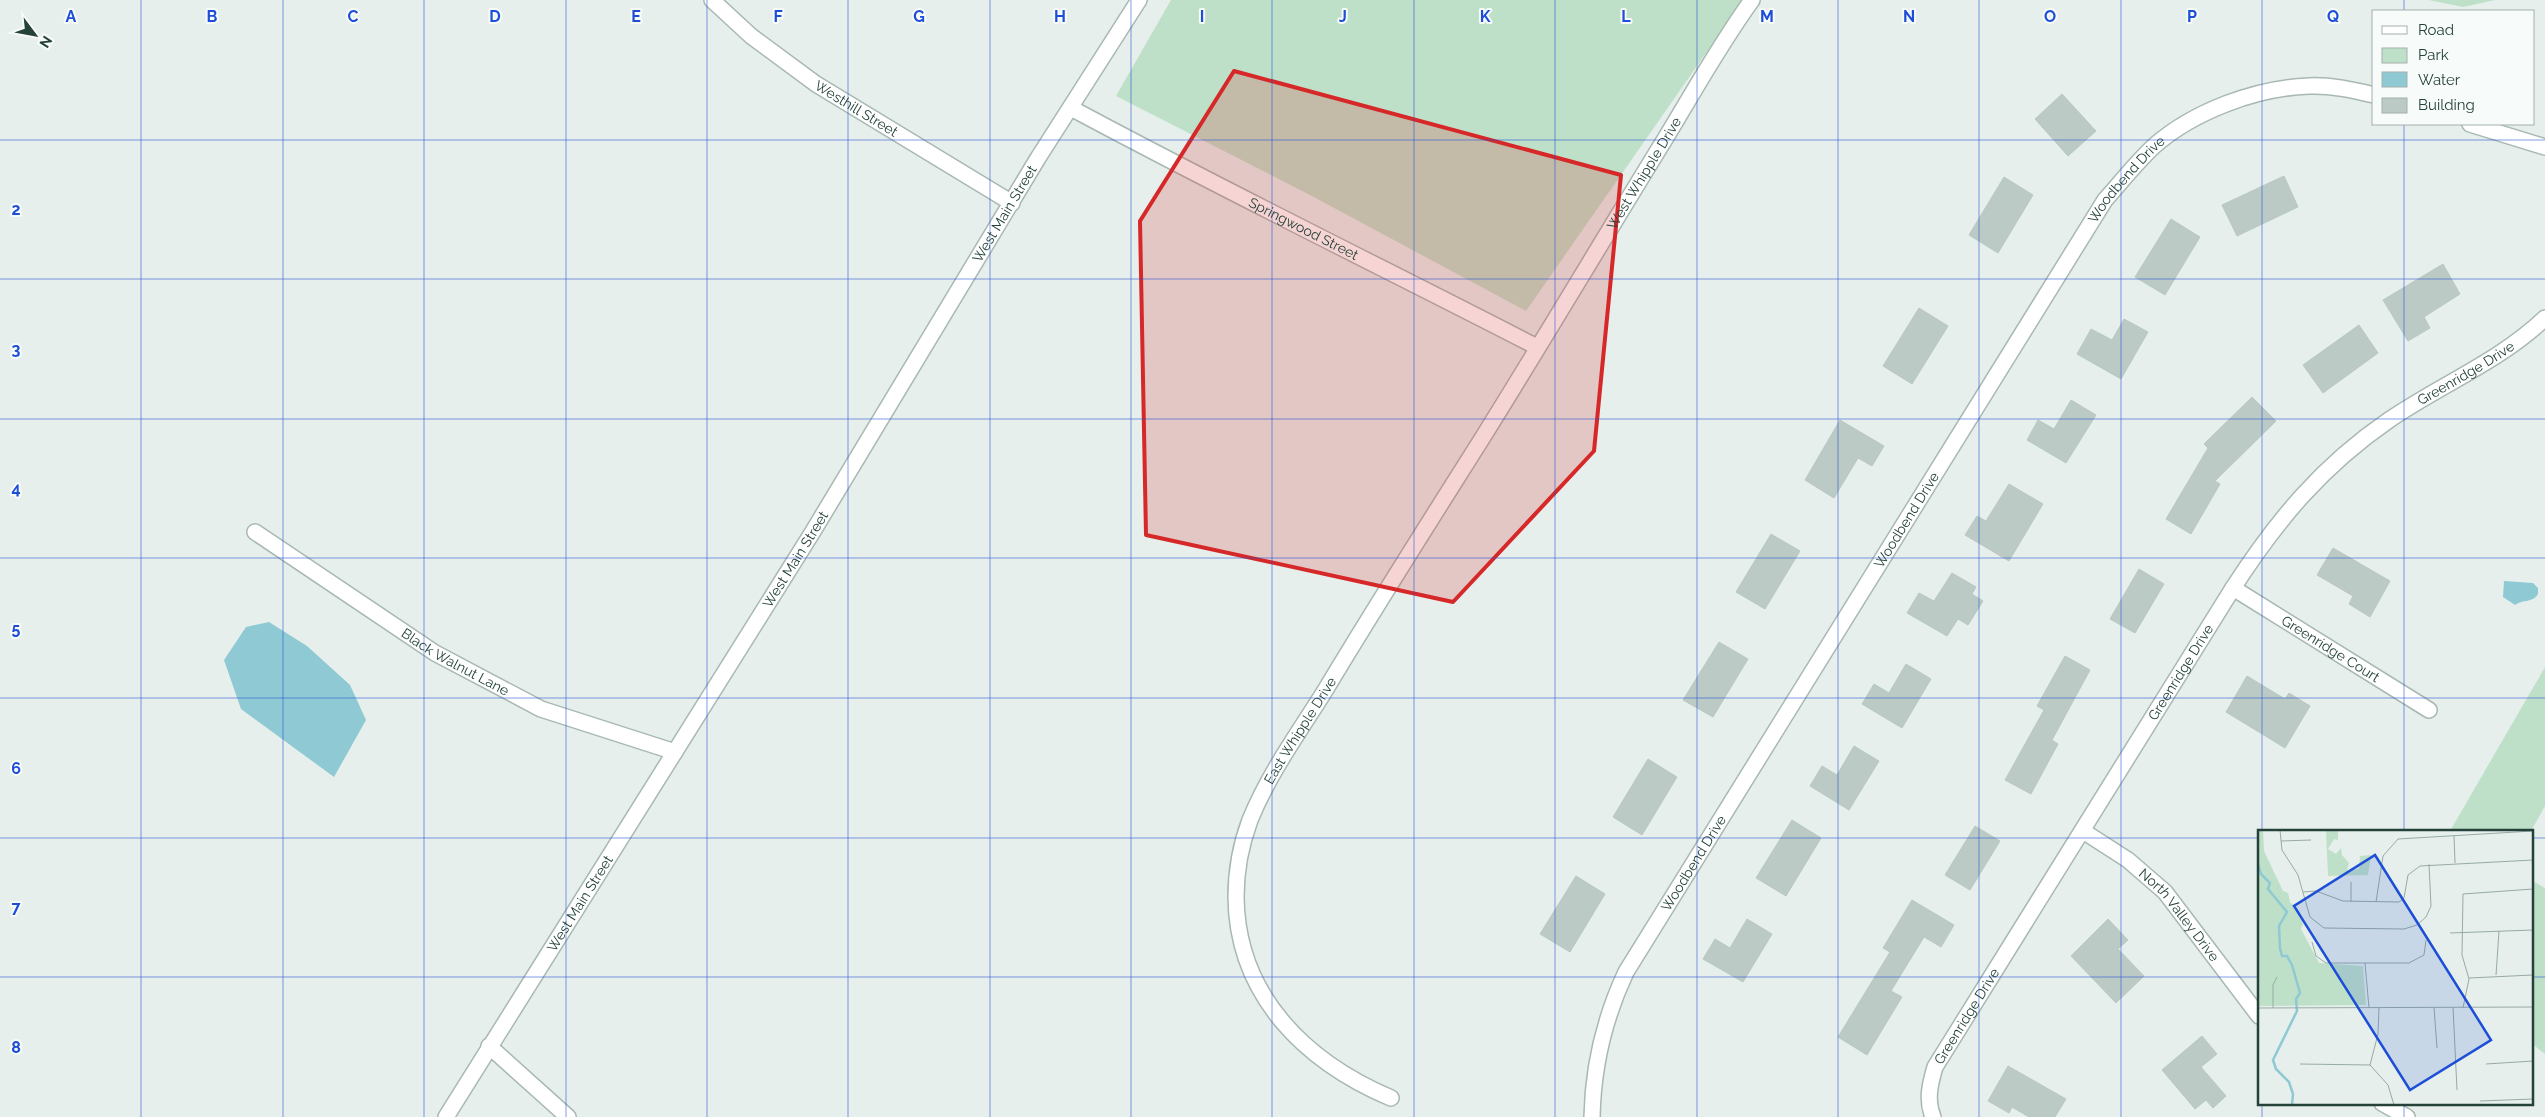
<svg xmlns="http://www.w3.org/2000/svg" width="2545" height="1117" viewBox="0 0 2545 1117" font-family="Raleway,sans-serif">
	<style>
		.green { fill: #bfe0c8 }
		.water { fill: #8ec9d4 }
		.building { fill: #bbcac4; stroke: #b8c9c2 }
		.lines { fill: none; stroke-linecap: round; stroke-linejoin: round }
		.street-casing { stroke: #a8b8b2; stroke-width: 18 }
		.street { stroke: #fff; stroke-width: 15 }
		.marked { fill: #d62828; fill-opacity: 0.2; stroke: #d62828; stroke-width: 4; stroke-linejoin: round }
		.grid { fill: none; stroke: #1d4ed8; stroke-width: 1; stroke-opacity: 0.55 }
		.labels { text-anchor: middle; stroke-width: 4; stroke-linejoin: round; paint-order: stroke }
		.street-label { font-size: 14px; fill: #24423a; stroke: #f7fbf9 }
		.inset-river { fill: none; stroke: #8ec9d4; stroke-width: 2.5 }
		.inset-road { fill: none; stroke: #98aaa4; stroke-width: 1 }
		.view { fill: #1d4ed8; fill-opacity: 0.15; stroke: #1d4ed8; stroke-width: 2.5 }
		.inset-edge { fill: none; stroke: #24423a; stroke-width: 2.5 }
		.grid-label { font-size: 16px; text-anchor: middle; font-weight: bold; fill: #1d4ed8; stroke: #f7fbf9; stroke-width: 4; stroke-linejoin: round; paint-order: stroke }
	</style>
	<rect width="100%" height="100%" fill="#e6efeb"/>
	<path class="green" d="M1171 0H1743L1526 311 1310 195 1116 96Z
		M2429 0H2495L2463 7Z
		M2545 667V806L2531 831H2450Z
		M2531 880 2545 888V1054L2531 1043Z"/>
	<path class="water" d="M2504 581 2533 583 2538 588V594C2533 603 2523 599 2515 605L2503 597Z
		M269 622 307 646 350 685 366 720 334 777 241 709 224 660 246 627Z"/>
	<path class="building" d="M2062 94 2096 131 2068 156 2035 119Z
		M2284 176 2298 207 2237 236 2222 205Z
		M2004 177 2033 195 1998 253 1969 235Z
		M2171 219 2200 237 2165 295 2135 277Z
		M2443 264 2460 294 2424 317 2430 328 2408 341 2383 300Z
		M1919 308 1948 326 1912 384 1883 366Z
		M2124 319 2148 332 2121 379 2077 354 2091 329 2112 340Z
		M2359 325 2378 353 2323 393 2303 365Z
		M2252 397 2276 421 2215 481 2220 484 2191 534 2166 519 2208 448 2204 444Z
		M2071 400 2096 415 2066 463 2027 440 2038 420 2054 429Z
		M1840 420 1884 446 1872 466 1858 458 1834 498 1805 480Z
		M2009 484 2043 504 2009 561 1965 535 1977 516 1986 521Z
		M1771 534 1800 551 1765 609 1736 592Z
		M2333 548 2390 581 2370 617 2349 604 2353 596 2317 575Z
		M2139 569 2164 584 2135 633 2110 619Z
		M1952 573 1976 587 1972 594 1983 601 1968 625 1958 619 1947 636 1907 613 1919 593 1934 601Z
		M1719 642 1748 659 1713 717 1683 700Z
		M2065 656 2090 670 2052 740 2058 744 2031 794 2005 780 2044 710 2037 706Z
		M1906 664 1931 679 1902 728 1862 704 1874 684 1889 693Z
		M2247 676 2285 699 2289 693 2310 706 2285 748 2226 712Z
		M1854 746 1879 761 1849 810 1810 786 1822 766 1837 775Z
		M1648 759 1677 777 1642 835 1613 817Z
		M1792 820 1821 838 1786 896 1756 878Z
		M1975 826 2000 841 1970 890 1945 875Z
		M1576 876 1605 894 1570 952 1540 934Z
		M1912 900 1954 925 1941 947 1924 937 1891 991 1902 997 1867 1055 1838 1037 1890 952 1883 948Z
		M1747 919 1772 934 1743 982 1703 959 1715 939 1730 948Z
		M2108 919 2128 940 2118 949 2144 976 2116 1003 2071 956Z
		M2202 1036 2217 1054 2201 1067 2226 1096 2213 1108 2206 1100 2195 1109 2162 1070Z
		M2008 1066 2066 1099 2055 1117H2029L2012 1107 2009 1113 1988 1101Z"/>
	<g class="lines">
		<defs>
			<g id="street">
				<path id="s1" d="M712 0 751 36 816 84 1012 203"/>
				<path id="s2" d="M1071 108C1225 191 1382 267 1537 347"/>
				<path d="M2470 124 2545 147"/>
				<path id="s3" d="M255 532 435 653 541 709 675 752"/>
				<path id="s4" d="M2233 588 2429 710"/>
				<path id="s5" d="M2083 831 2128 860 2165 892 2259 1016"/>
				<path d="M489 1046 568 1117"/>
				<path id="s6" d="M1391 1098C1306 1062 1237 996 1236 897 1236 872 1241 844 1250 820 1269 773 1300 731 1326 689 1377 604 1430 521 1483 437 1544 339 1604 238 1665 139 1693 93 1720 44 1752 0"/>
				<path d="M2382 1103 2407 1117"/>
				<path id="s7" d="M446 1117 812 533 1038 158 1139 0"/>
				<path id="s8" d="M1592 1117C1593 1065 1604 1019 1626 972L2105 200C2121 182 2136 163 2154 146 2194 111 2256 88 2309 86 2331 85 2353 90 2374 95"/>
				<path id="s9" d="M1933 1117C1926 1100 1930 1084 1935 1067L2233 588C2277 520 2322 466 2389 420 2440 385 2500 361 2545 318"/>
			</g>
		</defs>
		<use href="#street" class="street-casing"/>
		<use href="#street" class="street"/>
	</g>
	<path class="marked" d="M1234 71 1621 175 1594 451 1453 602 1146 535 1140 221Z"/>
	<path class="grid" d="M141 0V1117M283 0V1117M424 0V1117M566 0V1117M707 0V1117M848 0V1117M990 0V1117M1131 0V1117M1272 0V1117M1414 0V1117M1555 0V1117M1697 0V1117M1838 0V1117M1979 0V1117M2121 0V1117M2262 0V831M2404 0V11M2404 124V831M0 140H2545M0 279H2545M0 419H2545M0 558H2545M0 698H2545M0 838H2259M2531 838H2545M0 977H2259M2531 977H2545M2262 1103V1117M2404 1103V1117"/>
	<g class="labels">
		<g class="street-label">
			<text dy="5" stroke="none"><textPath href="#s1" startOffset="181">Westhill Street</textPath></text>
			<text dy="5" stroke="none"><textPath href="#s6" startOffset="1106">West Whipple Drive</textPath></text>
			<text dy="5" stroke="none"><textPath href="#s8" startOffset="1088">Woodbend Drive</textPath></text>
			<text dy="5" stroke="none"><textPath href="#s7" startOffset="1062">West Main Street</textPath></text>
			<text dy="5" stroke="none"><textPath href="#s2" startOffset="262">Springwood Street</textPath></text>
			<text dy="5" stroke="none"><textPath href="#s9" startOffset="936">Greenridge Drive</textPath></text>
			<text dy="5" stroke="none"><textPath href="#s8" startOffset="682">Woodbend Drive</textPath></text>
			<text dy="5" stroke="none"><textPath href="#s7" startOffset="658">West Main Street</textPath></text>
			<text dy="5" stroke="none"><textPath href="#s4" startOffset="115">Greenridge Court</textPath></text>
			<text dy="5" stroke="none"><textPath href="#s3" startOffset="239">Black Walnut Lane</textPath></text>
			<text dy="5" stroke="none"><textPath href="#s9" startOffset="516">Greenridge Drive</textPath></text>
			<text dy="5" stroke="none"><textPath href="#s6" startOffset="451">East Whipple Drive</textPath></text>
			<text dy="5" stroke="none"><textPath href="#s8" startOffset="278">Woodbend Drive</textPath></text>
			<text dy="5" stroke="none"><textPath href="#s7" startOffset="252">West Main Street</textPath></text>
			<text dy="5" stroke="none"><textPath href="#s5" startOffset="129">North Valley Drive</textPath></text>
			<text dy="5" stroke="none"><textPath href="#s9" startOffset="111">Greenridge Drive</textPath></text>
		</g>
	</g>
	<g transform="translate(2258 830)">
		<rect width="275" height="275" fill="#e6efeb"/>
		<path d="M0 0H5L6 21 25 61 30 63 32 72 41 81 45 94 43 99 61 133 105 136 108 175 0 176ZM68 0H80V10L76 9 70 19 78 24 83 18 84 25 91 33 89 40 101 39 102 26 113 25 110 45 70 46Z" fill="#bfe0c8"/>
		<path class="inset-river" d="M0 34 3 44 12 53 10 59 29 82 21 96 22 118 24 126H29L34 135 42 163 38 169 39 181 15 230 18 239 31 252 35 264 34 275"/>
		<path class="inset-road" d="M22 0 24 20 40 45 52 87 66 98 146 99 159 95 168 87 173 76 171 34M196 5 197 33M23 11 53 10M93 52V72M45 62 58 61 85 71 141 72 146 68 150 45 162 36 275 30M118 72 125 26 140 9 275 1M192 103 275 100M54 112 58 126 68 133H151L166 125 168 110M107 133 111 178M238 145 241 101M211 148 275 145M176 177 179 218M195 177 199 260M0 178 275 177M15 178V155L19 147M205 178 211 149 204 125 205 64 275 59M42 234 112 235 130 255 136 275M228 234 275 231M112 235 120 204 121 178M222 271 275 269"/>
		<path class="view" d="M117 25 233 210 152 260 36 76Z"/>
		<rect width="275" height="275" class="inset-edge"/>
	</g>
	<g class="grid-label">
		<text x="71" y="22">A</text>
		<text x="212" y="22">B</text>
		<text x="353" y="22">C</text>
		<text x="495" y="22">D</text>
		<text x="636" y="22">E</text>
		<text x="778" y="22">F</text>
		<text x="919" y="22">G</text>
		<text x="1060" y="22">H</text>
		<text x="1202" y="22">I</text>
		<text x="1343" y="22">J</text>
		<text x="1485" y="22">K</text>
		<text x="1626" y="22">L</text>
		<text x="1767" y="22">M</text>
		<text x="1909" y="22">N</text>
		<text x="2050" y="22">O</text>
		<text x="2192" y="22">P</text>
		<text x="2333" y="22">Q</text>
		<text x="16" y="215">2</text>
		<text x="16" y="355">3</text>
		<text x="16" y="494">4</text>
		<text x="16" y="634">5</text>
		<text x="16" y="774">6</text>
		<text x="16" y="913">7</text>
		<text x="16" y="1053">8</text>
	</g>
	<rect x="2372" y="10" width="162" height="115" fill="#f7fbf9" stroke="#a3b1ad"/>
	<rect x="2382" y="26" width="25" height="8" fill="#ffffff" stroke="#a3b1ad"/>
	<text x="2418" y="35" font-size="15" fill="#24423a">Road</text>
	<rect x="2382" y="48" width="25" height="15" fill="#bfe0c8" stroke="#a3b1ad"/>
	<text x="2418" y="60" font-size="15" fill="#24423a">Park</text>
	<rect x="2382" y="72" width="25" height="15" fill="#8ec9d4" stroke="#a3b1ad"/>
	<text x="2418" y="85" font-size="15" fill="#24423a">Water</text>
	<rect x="2382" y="98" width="25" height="15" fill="#bbcac4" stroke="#a3b1ad"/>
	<text x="2418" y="110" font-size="15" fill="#24423a">Building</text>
	<g transform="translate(35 35) rotate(122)" stroke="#f7fbf9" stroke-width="4" paint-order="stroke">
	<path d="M0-4L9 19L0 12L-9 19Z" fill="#24423a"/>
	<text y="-8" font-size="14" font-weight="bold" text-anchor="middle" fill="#24423a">N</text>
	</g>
</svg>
